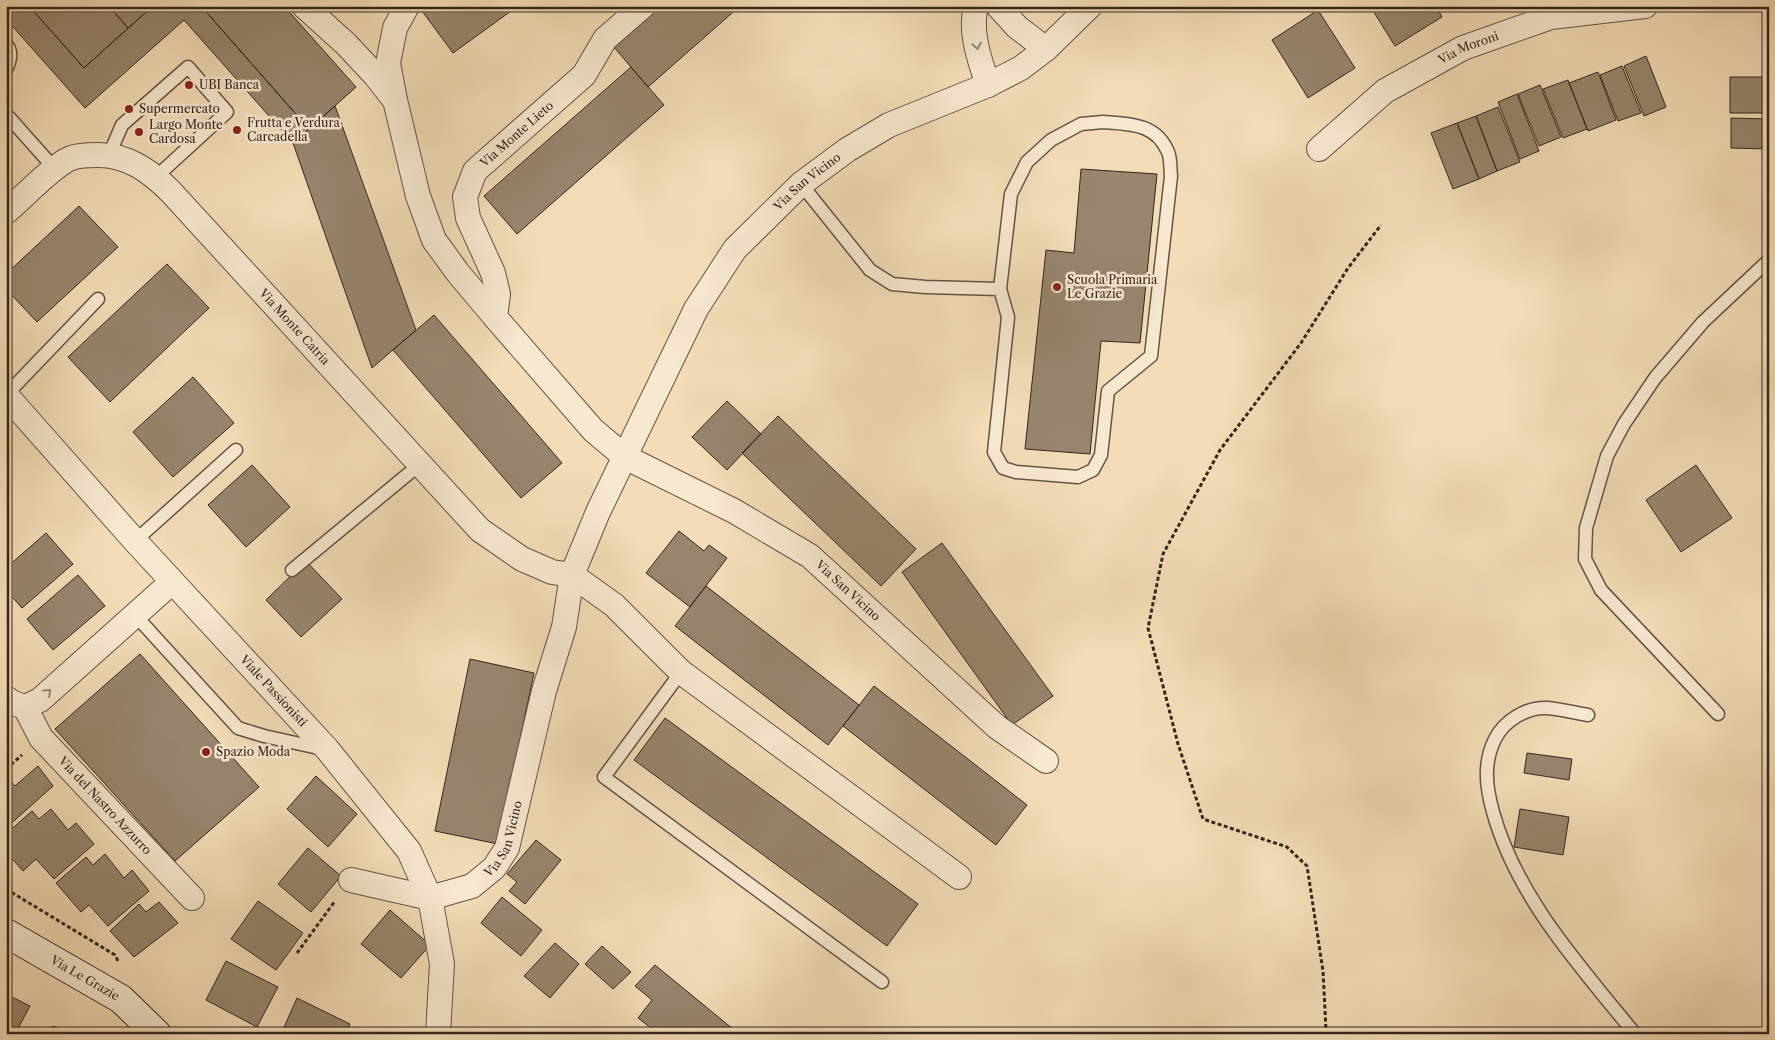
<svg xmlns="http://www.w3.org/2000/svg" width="1775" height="1040" viewBox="0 0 1775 1040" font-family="'Libre Caslon Text',serif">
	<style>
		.building { fill: #97856e; stroke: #332620 }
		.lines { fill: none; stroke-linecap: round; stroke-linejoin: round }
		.lane-casing { stroke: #635446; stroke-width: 15 }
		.street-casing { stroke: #635446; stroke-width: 26 }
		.secondary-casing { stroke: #332620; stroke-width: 30 }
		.path { stroke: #332620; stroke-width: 3; stroke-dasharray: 4 2.5; stroke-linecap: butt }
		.lane { stroke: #f7e8d0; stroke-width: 12 }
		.street { stroke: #f7e8d0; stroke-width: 24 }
		.secondary { stroke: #f7e8d0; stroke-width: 28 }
		.oneway { stroke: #958778 }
		.poi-dot { fill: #8f2418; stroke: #f7e8d0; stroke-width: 2 }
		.labels { text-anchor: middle; stroke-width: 5; stroke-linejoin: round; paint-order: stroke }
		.street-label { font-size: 12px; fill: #332620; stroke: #f7e8d0 }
		.poi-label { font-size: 12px; fill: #332620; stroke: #f7e8d0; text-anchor: start }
	</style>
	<rect width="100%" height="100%" fill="#f3dcb6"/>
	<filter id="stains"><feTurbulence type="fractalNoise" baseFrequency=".004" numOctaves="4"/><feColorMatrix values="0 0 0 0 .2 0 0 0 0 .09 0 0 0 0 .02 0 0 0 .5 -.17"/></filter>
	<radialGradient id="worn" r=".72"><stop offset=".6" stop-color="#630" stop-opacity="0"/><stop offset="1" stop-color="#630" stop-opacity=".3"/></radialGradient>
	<path class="building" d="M7 6H29L84 68 153 6H201L309 129 293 143 184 20 85 108 6 19Z
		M29 6H109L128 28 84 68Z
		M109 6H153L128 28Z
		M201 6H284L356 87 309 129Z
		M429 6H518L453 53 422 11Z
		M658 6H740L648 87 613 46Z
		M1370 6H1436L1442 17 1395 46Z
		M1318 10 1355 68 1308 98 1272 40Z
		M1646 56 1666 107 1644 116 1624 66Z
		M1622 66 1641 113 1618 121 1600 75Z
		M631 67 664 105 517 234 484 196Z
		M1598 72 1616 120 1588 131 1569 83Z
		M1730 77H1769V113H1730Z
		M1568 80 1587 129 1563 138 1543 89Z
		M1540 85 1561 137 1539 146 1518 94Z
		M1517 94 1539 151 1520 159 1498 102Z
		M335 106 416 330 372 368 293 143Z
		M1498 107 1520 162 1497 171 1476 116Z
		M1476 116 1497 171 1479 179 1457 123Z
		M1731 118 1769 119V149L1731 148Z
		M1457 123 1479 179 1453 189 1431 133Z
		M1081 169 1157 174 1140 343 1101 341 1090 454 1025 449 1046 250 1074 253Z
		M79 206 118 247 37 322 6 289V274Z
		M167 264 209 308 110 402 68 357Z
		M434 315 562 463 521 498 393 350Z
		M193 377 234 423 173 477 133 432Z
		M727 401 761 434 727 470 692 437Z
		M778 416 916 549 881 586 742 453Z
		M252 465 290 507 246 547 208 505Z
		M1696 465 1732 518 1681 552 1646 500Z
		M679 531 704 551 709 545 727 558 690 607 646 573Z
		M46 533 73 564 22 608 6 590V568Z
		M942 543 1053 696 1012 725 902 572Z
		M306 561 342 599 301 637 266 600Z
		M78 575 105 606 53 650 27 619Z
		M706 586 859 705 828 745 675 626Z
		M140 654 259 787 175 861 55 729Z
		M470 659 534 673 498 844 435 831Z
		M874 686 1027 805 996 845 843 726Z
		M665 718 918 904 887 946 634 760Z
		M1527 753 1572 759 1569 780 1524 773Z
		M38 766 53 786 6 828V783L10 780 15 786Z
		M316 776 357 814 328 847 287 809Z
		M51 809 68 830 76 823 94 844 54 879 36 859 23 871 6 852V834L32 811 39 819Z
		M1520 809 1569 817 1563 855 1514 847Z
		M536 840 561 860 525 904 509 891 517 882 507 874Z
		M308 848 341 876 311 912 278 884Z
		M105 854 124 878 132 870 149 891 108 926 89 905 81 912 56 883 86 857 93 865Z
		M502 897 542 930 521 956 481 923Z
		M258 901 303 933 276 970 231 939Z
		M159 902 178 923 134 957 110 931 139 904 146 912Z
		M390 910 430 945 401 978 361 944Z
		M555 943 579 964 550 998 524 976Z
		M602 946 631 972 613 989 585 964Z
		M226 961 278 987 257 1027 206 1000Z
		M655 965 739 1034H659L638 1018 652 1000 635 986Z
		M6 994 30 1006 15 1034H6Z
		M297 998 350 1024 346 1034H281Z
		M53 1026 68 1034H49Z"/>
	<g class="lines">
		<defs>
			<path id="lane" d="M6 44C13 52 10 61 6 70
				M6 114 55 169
				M1103 122C1129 124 1156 123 1168 152 1171 158 1170 168 1171 176L1151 356 1108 391 1101 455 1093 470 1078 477 1016 472 1003 468 994 452 1008 317 1000 289 1011 194 1027 162 1051 140 1081 124Z
				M109 155 122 125 188 67 227 112 156 177
				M801 184 870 270 892 284 925 287 1000 289
				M6 395 98 299
				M135 541 236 450
				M292 570 419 465
				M135 615 238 728 264 736 323 749
				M681 672 604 777 882 982
				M1718 714 1601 590 1585 559 1586 528 1607 456 1624 424 1655 378 1703 322 1769 260
				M1588 715C1575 713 1561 709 1547 708 1526 707 1504 721 1495 739 1483 763 1486 787 1493 812 1517 898 1580 966 1635 1034"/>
			<g id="street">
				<path d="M304 6 346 44 375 75 393 98"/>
				<path id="s1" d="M407 6 395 28 388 63 395 100 418 196 434 240 458 273 495 317 593 430 625 457 734 511 810 556 997 727 1046 761"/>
				<path d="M976 6C969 32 980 61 988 85"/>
				<path d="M998 6 1017 27 1046 49"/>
				<path id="s2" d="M1319 149 1385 91 1463 48 1551 17 1645 6"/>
				<path id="s3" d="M6 212C23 198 52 166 71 158 79 155 90 155 98 155 128 155 150 171 171 192L480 530 522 559 552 572 572 575"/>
				<path id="s4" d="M495 317 498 294 493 273 468 218 465 197 475 171 584 75 605 39 643 6"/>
				<path id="s5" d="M6 395 135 541 327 749 409 851 430 898 442 964 438 1034"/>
				<path d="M572 575 614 605 681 672 959 877"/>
				<path d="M6 698 13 703 25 707 40 700 172 582"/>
				<path id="s6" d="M25 707 41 738 192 898"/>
				<path id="s7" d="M351 880 430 898 472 886 494 868 507 848 544 691 564 627 572 575 598 512 696 309 735 249 801 184 847 150 889 125 988 85 1021 68 1046 49 1090 6"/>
			</g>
			<g id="secondary">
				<path id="s8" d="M6 933 121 999 157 1034"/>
			</g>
		</defs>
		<use href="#lane" class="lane-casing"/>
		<use href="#street" class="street-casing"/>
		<use href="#secondary" class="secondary-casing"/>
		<path class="path" d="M6 769 22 755
			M6 889 115 955 119 963
			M297 953 335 901
			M1328 1034 1326 1030 1323 971 1307 866 1287 847 1203 819 1178 744 1148 628 1163 554 1220 450 1301 343 1348 268 1381 225"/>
		<use href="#lane" class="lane"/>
		<use href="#street" class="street"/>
		<use href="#secondary" class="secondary"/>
	</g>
	<defs><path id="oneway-chevron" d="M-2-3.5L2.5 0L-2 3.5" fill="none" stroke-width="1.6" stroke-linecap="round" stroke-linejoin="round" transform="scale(1.25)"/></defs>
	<g class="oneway">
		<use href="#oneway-chevron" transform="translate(977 46) rotate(80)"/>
		<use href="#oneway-chevron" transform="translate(48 692) rotate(-42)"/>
	</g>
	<g class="poi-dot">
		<circle cx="189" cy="85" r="5"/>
		<circle cx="129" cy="109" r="5"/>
		<circle cx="237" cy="130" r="5"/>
		<circle cx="139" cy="132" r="5"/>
		<circle cx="1057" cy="287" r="5"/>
		<circle cx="206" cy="752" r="5"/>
	</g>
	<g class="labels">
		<g class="street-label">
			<text dy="4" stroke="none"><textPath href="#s2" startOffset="182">Via Moroni</textPath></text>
			<text dy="4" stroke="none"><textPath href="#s4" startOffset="210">Via Monte Lieto</textPath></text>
			<text dy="4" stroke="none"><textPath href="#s7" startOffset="922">Via San Vicino</textPath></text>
			<text dy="4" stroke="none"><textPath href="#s3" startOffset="379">Via Monte Catria</textPath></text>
			<text dy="4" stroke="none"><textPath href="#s1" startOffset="795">Via San Vicino</textPath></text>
			<text dy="4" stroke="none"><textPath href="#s5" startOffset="399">Viale Passionisti</textPath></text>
			<text dy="4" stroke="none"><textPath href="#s6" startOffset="128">Via del Nastro Azzurro</textPath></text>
			<text dy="4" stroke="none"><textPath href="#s7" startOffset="184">Via San Vicino</textPath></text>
			<text dy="4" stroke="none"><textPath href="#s8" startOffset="91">Via Le Grazie</textPath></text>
		</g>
		<g class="poi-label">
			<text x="199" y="89">UBI Banca</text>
			<text x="139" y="113">Supermercato</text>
			<text x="247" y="127">Frutta e Verdura<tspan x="247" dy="14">Carcadella</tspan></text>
			<text x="149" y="129">Largo Monte<tspan x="149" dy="14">Cardosa</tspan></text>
			<text x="1067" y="284">Scuola Primaria<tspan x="1067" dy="14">Le Grazie</tspan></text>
			<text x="216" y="756">Spazio Moda</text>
		</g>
	</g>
	<rect width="1775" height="1040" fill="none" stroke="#f3dcb6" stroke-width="25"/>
	<rect x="8" y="8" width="1760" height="1025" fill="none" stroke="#332620" stroke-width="2.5"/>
	<rect x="12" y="12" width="1750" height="1015" fill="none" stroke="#332620"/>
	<rect width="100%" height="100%" filter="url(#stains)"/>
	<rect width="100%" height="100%" fill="url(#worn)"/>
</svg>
